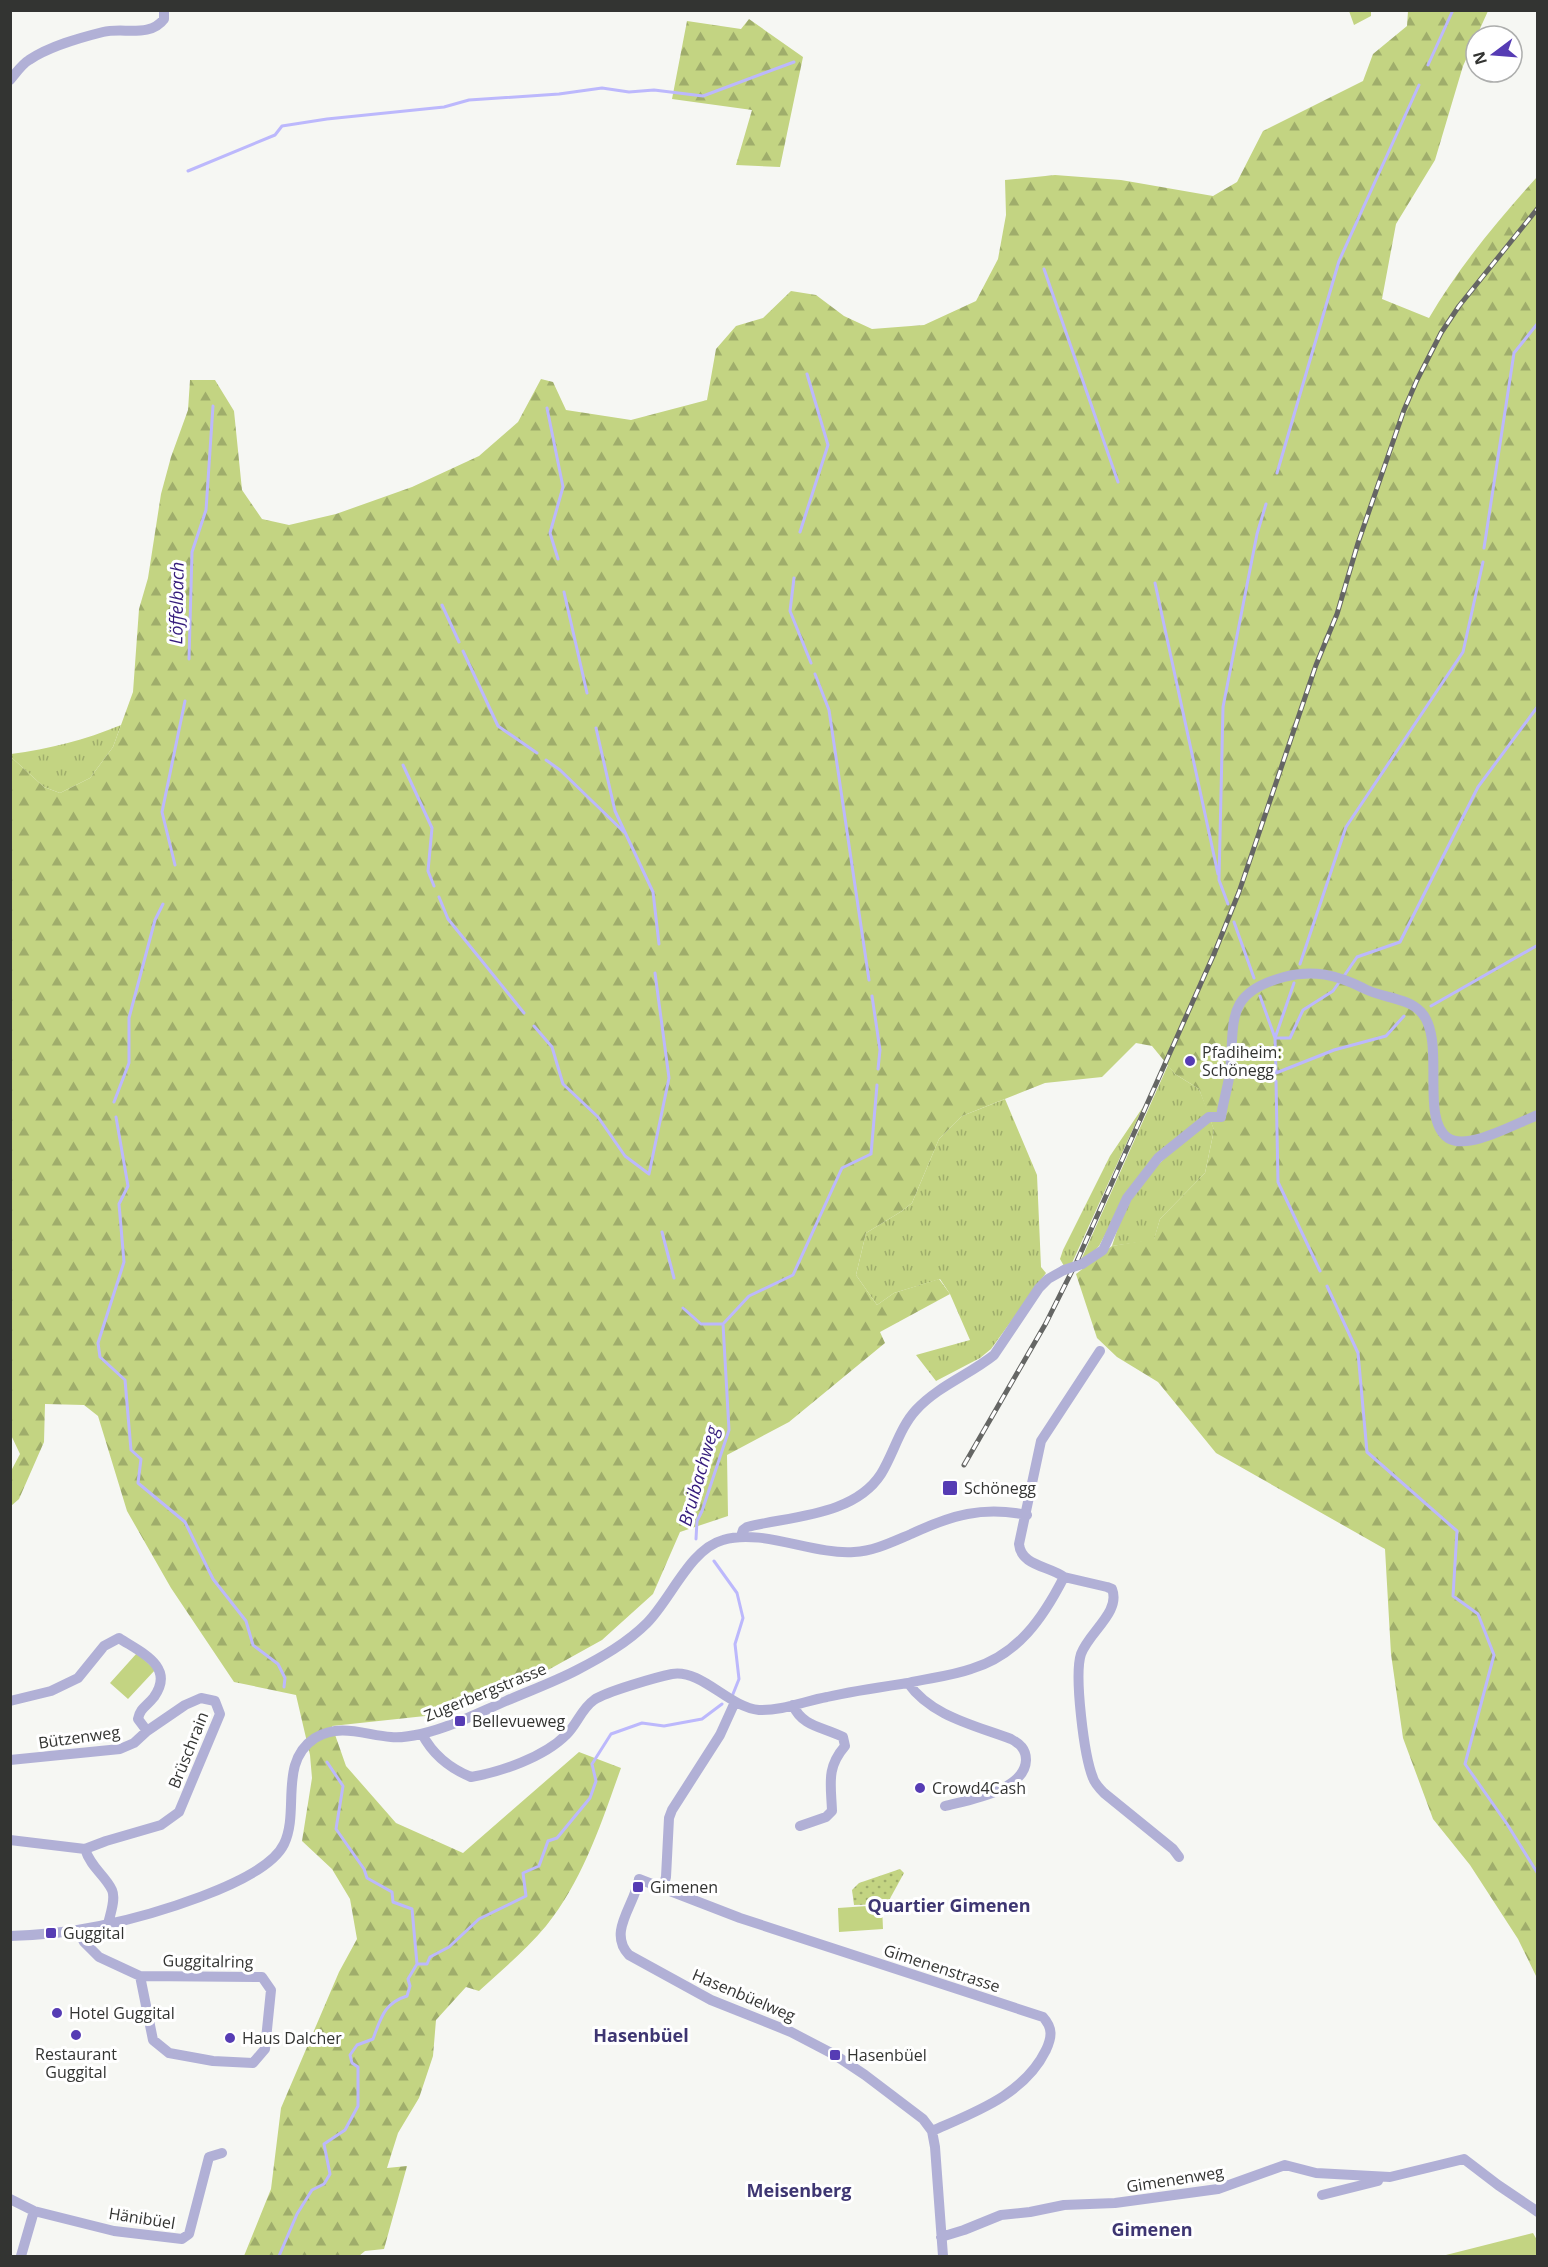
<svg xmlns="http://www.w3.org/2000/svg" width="1548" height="2267" viewBox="0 0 1548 2267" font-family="'Open Sans',sans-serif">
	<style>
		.grass { fill: url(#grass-tufts) }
		.forest { fill: url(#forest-firs) }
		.park { fill: url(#park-dots) }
		.garden { fill: #c3d482 }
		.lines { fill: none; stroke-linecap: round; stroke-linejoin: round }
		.stream { stroke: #bcb8fc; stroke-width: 3 }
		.street { stroke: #b1b0d6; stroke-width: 10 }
		.rail-casing { stroke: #656664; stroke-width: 5 }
		.rail { stroke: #fff; stroke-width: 3; stroke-dasharray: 9; stroke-linecap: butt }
		.street-bridge { stroke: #b1b0d6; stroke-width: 10 }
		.poi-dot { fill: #563cb4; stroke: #fff; stroke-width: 2 }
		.labels { text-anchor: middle; stroke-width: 6; stroke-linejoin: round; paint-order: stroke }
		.poi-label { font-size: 16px; fill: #333432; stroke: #fff; text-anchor: start }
		.street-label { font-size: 16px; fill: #333432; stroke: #fff }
		.water-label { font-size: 18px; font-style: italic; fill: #351c7c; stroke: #fff }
		.neighbourhood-label { font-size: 18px; font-weight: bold; fill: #3e3672; stroke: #fff }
	</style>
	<defs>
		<pattern id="grass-tufts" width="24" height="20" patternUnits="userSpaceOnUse" patternTransform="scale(1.5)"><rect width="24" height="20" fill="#c3d482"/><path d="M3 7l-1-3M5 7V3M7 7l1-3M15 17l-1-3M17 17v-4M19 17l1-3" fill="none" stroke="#9fad6b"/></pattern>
		<pattern id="forest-firs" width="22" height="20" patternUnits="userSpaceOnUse" patternTransform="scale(1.5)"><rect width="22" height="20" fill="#c3d482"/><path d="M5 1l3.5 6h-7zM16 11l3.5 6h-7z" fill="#9fad6b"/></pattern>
		<pattern id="park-dots" width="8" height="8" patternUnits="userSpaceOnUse" patternTransform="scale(1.5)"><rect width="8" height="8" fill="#c3d482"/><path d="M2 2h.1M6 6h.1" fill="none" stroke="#9fad6b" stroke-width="1.8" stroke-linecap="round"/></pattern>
	</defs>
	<rect width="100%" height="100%" fill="#f6f7f3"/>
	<path class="grass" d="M121 725 113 747 90 778 60 793 44 787 11 757V754C49 749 85 740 121 725Z
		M1168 1065 1175 1074 1199 1089 1209 1114 1170 1144 1121 1205 1099 1246 1090 1255 1081 1260Z
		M1005 1099 1037 1175 1041 1267 1046 1273 991 1349 980 1358 936 1381 916 1355 970 1340 950 1294 940 1279 894 1293 877 1305 856 1275 866 1233 902 1211 912 1203 939 1139 962 1116Z
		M1143 1107 1072 1263 1064 1266 1060 1259 1063 1250 1110 1156Z
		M1211 1121 1214 1130 1205 1173 1160 1219 1154 1240 1112 1246 1125 1206 1156 1167 1174 1149Z"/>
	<path class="forest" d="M1349 11H1371V16L1354 25Z
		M1408 11H1488L1463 66 1435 160 1396 224 1382 299 1429 318C1459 267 1498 220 1537 177V1978L1518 1939 1470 1865 1433 1819 1403 1738 1391 1654 1385 1549 1216 1453 1158 1382 1117 1357 1097 1338 1076 1274 1112 1246 1154 1239 1160 1219 1205 1173 1214 1130 1199 1089 1175 1074 1152 1046 1136 1043 1102 1077 1045 1083 962 1116 939 1139 912 1203 902 1211 866 1233 856 1275 877 1305 894 1293 939 1279 950 1294 880 1332 885 1343 789 1422 727 1455 728 1516 680 1532 653 1594 602 1640 521 1685 453 1713 332 1726 346 1766 396 1823 463 1853 579 1752 621 1768C601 1824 583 1880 546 1926 526 1950 502 1970 479 1991L466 1987 436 2020 433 2056 419 2098 398 2133 387 2168 407 2166 384 2249 365 2251 359 2256H244L271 2189 281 2108 339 1972 357 1939 350 1899 332 1869 302 1841 312 1778 310 1755 296 1695 234 1682 171 1588 127 1511 98 1416 84 1405 45 1404 44 1442 19 1499 11 1506V1471L20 1454 10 1433 11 757 44 787 60 793 90 778 113 747 133 692 139 609 148 578 161 494 171 457 188 410 190 380H215L234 411 242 490 262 519 289 525 336 514 412 487 479 456 518 422 541 379 553 382 566 410 631 420 707 400 716 349 736 326 763 318 791 291 816 295 844 316 872 329 924 325 976 301 998 259 1006 215 1005 180 1055 175 1121 180 1213 196 1237 182 1263 131 1363 81 1373 54 1407 26Z
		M749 19 803 57 780 167 736 165 752 110 672 99 687 21 741 29Z"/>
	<path class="park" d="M900 1869 904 1873 887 1904 854 1905 852 1890 859 1883Z"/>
	<path class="garden" d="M137 1653 155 1670 128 1699 110 1683Z
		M882 1905 883 1929 839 1932 838 1908Z
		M1533 2233 1537 2240V2256H1442Z"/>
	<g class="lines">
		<path class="stream" d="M1428 65 1453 10
			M188 171 275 135 282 126 327 119 444 107 469 100 559 94 602 88 629 92 654 90 703 96 794 62
			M1044 269 1118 482
			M547 408 563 487 550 533 558 559
			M1277 473 1339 261 1419 85
			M800 532 828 445 807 374
			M1484 548 1514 353 1538 323
			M794 578 790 611 811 663
			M1155 583 1218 874
			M564 592 587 693
			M442 605 459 642
			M463 651 498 726 537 753
			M189 659 192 552 206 510 213 406
			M815 674 829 710 869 980
			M596 728 615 811 653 892 659 944
			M546 760 560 770 624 832
			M403 765 432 828 428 871 434 886
			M175 865 162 812 185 701
			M439 897 448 919 524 1013
			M1228 904 1219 880 1223 707 1257 534 1266 504
			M1234 922 1254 978
			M1300 964 1346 827 1463 652 1483 562
			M1344 976 1357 957 1400 942 1478 787 1538 706
			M1294 983 1275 1038H1290L1303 1010 1333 991 1340 981
			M872 996 880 1050 878 1069
			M1260 996 1275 1038 1276 1073 1334 1050 1386 1036 1404 1016
			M1431 1006 1538 945
			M534 1026 552 1047 563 1084 598 1117 625 1156 649 1174 669 1078 655 973
			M1276 1081 1278 1182 1320 1271
			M114 1102 129 1063V1018L155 920 163 904
			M116 1117 128 1186 119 1204 124 1262 98 1343 100 1357 125 1380 131 1450 141 1459 138 1483 185 1522 213 1579 246 1621 253 1645 278 1664 285 1678 284 1687
			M662 1232 674 1278
			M1327 1286 1358 1353 1367 1452 1457 1531 1453 1596 1478 1614 1494 1655 1465 1764 1507 1824 1538 1874
			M683 1308 701 1324H723L729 1430 702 1511 697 1521 696 1539
			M723 1324 749 1296 793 1275 842 1168 871 1154 877 1085
			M714 1561 737 1593 743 1618 735 1644 739 1679 733 1694
			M417 1964H427L430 1957 449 1947 479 1919 526 1896 523 1873 539 1866 548 1841 557 1838 590 1798 596 1781 592 1764 611 1734 642 1723 664 1726 702 1719 722 1704
			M279 2256 297 2214 312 2190 324 2184 330 2174 324 2144 345 2130 358 2106V2067L352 2063 350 2055 357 2045 373 2039C381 2018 384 2003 407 1996L410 1986 408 1979 417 1964 412 1909 393 1902 392 1892 367 1878 364 1869 336 1829 343 1786 327 1762"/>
		<path class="street" d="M10 80C16 73 22 64 29 60 50 46 79 38 103 32 123 27 150 38 164 19V10
			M1082 1264 1103 1250 1127 1198 1158 1158 1209 1117H1221C1223 1102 1228 1087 1230 1072 1235 1021 1224 993 1284 977 1313 969 1337 975 1363 988 1381 998 1407 997 1421 1012 1447 1040 1419 1118 1448 1138 1468 1151 1516 1123 1538 1115
			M741 1536 743 1530 747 1527C791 1516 854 1516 881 1474 893 1455 900 1427 916 1410 938 1386 969 1375 994 1355L1039 1288 1048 1279 1064 1270
			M1064 1577 1107 1587 1112 1589C1121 1612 1089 1632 1081 1654 1074 1675 1084 1756 1093 1778 1095 1784 1099 1788 1104 1793L1173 1849 1179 1857
			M908 1683C929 1678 951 1676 971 1669 1018 1655 1043 1618 1064 1577 1049 1566 1021 1566 1019 1544L1041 1441 1100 1351
			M10 1701 51 1691 78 1678 104 1646 119 1638C140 1652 176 1666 154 1697 147 1706 140 1708 138 1719L147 1731 185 1705 201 1698 215 1701 220 1714 179 1812 161 1825 106 1841 85 1849 10 1840
			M793 1705C802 1727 824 1727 843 1737L845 1746C826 1768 831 1784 832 1811L826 1817 800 1826
			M422 1734C433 1755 449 1768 471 1777 501 1772 544 1757 566 1735 577 1725 581 1709 594 1700 605 1692 657 1677 672 1674 702 1669 728 1707 759 1710 782 1711 805 1701 827 1697 853 1691 881 1687 908 1683 931 1716 974 1725 1011 1739 1020 1744 1026 1749 1026 1760 1025 1791 968 1800 945 1806
			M10 1760 120 1749 134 1743 147 1731
			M85 1849C91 1868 105 1875 112 1890 116 1899 110 1915 108 1924
			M663 1887 666 1877 669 1818 672 1810 720 1735 735 1702
			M78 1930 84 1942 99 1957 140 1976 262 1977 271 1990 265 2049 253 2063 213 2061 169 2053 153 2040 140 1976
			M10 1936C40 1935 71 1932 100 1926 143 1917 265 1884 284 1844 300 1811 278 1762 315 1738 340 1723 365 1735 391 1737 401 1738 412 1736 421 1734 451 1727 478 1713 506 1701 529 1691 554 1682 577 1670 602 1657 627 1643 647 1623 671 1599 690 1549 723 1540 762 1528 813 1555 854 1552 874 1551 892 1542 911 1534 952 1515 982 1506 1027 1515
			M932 2131C975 2112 1024 2095 1046 2050 1052 2037 1053 2028 1043 2017L740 1918 639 1879C635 1905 607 1932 629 1955L711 2000 791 2032 835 2055 865 2075 923 2119 932 2131 935 2147 943 2256
			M1322 2195 1378 2181
			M10 2199 34 2211 114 2231 182 2239 189 2234 209 2157 222 2153
			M941 2237 964 2230 1001 2215 1030 2212 1064 2205 1115 2203 1218 2189 1285 2165 1316 2173 1390 2177 1464 2159 1498 2185 1538 2212
			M21 2256 34 2211"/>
		<defs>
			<path id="rail" d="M964 1465 1046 1323 1077 1261 1214 954 1239 892 1316 665 1337 614 1358 543 1404 410 1417 380 1441 333 1459 306 1538 208"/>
		</defs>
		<use href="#rail" class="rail-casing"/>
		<use href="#rail" class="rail"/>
		<path class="street-bridge" d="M1064 1270 1082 1264"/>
	</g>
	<g class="poi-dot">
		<circle cx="1190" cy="1061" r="6"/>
		<rect x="942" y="1480" width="16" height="16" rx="3"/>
		<rect x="454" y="1715" width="12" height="12" rx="3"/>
		<circle cx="920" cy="1788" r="6"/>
		<rect x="632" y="1881" width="12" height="12" rx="3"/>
		<rect x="45" y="1927" width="12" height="12" rx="3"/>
		<circle cx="57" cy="2013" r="6"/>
		<circle cx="76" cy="2035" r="6"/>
		<circle cx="230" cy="2038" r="6"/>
		<rect x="829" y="2049" width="12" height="12" rx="3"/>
	</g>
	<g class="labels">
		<g class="poi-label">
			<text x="1202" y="1058">Pfadiheim:<tspan x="1202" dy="18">Schönegg</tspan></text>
			<text x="964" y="1494">Schönegg</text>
			<text x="472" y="1727">Bellevueweg</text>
			<text x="932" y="1794">Crowd4Cash</text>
			<text x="650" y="1893">Gimenen</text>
			<text x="63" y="1939">Guggital</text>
			<text x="69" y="2019">Hotel Guggital</text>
			<text x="242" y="2044">Haus Dalcher</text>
			<text x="76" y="2060" text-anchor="middle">Restaurant<tspan x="76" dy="18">Guggital</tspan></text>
			<text x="847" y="2061">Hasenbüel</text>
		</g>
		<g class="street-label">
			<text transform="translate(485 1692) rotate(-22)" y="6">Zugerbergstrasse</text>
			<text transform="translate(79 1737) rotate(-8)" y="6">Bützenweg</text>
			<text transform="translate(188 1750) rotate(-68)" y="6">Brüschrain</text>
			<text transform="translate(208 1961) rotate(1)" y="6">Guggitalring</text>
			<text transform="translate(942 1968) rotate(18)" y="6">Gimenenstrasse</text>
			<text transform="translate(744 1995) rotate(23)" y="6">Hasenbüelweg</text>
			<text transform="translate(1175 2179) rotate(-9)" y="6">Gimenenweg</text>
			<text transform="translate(142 2218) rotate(9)" y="6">Hänibüel</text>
		</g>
		<g class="water-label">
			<text transform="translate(177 603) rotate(-89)" y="6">Löffelbach</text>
			<text transform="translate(699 1476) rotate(-74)" y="6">Bruibachweg</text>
		</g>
		<g class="neighbourhood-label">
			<text x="949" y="1912">Quartier Gimenen</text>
			<text x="641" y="2042">Hasenbüel</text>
			<text x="799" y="2197">Meisenberg</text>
			<text x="1152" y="2236">Gimenen</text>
		</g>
	</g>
	<rect width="1548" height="2267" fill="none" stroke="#333432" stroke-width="24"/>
	<g transform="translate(1494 54) rotate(254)"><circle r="28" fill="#ffffff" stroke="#adaead" stroke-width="1.5"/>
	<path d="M0-4.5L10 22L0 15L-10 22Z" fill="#563cb4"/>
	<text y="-9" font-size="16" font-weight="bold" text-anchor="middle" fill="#333432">N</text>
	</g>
</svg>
